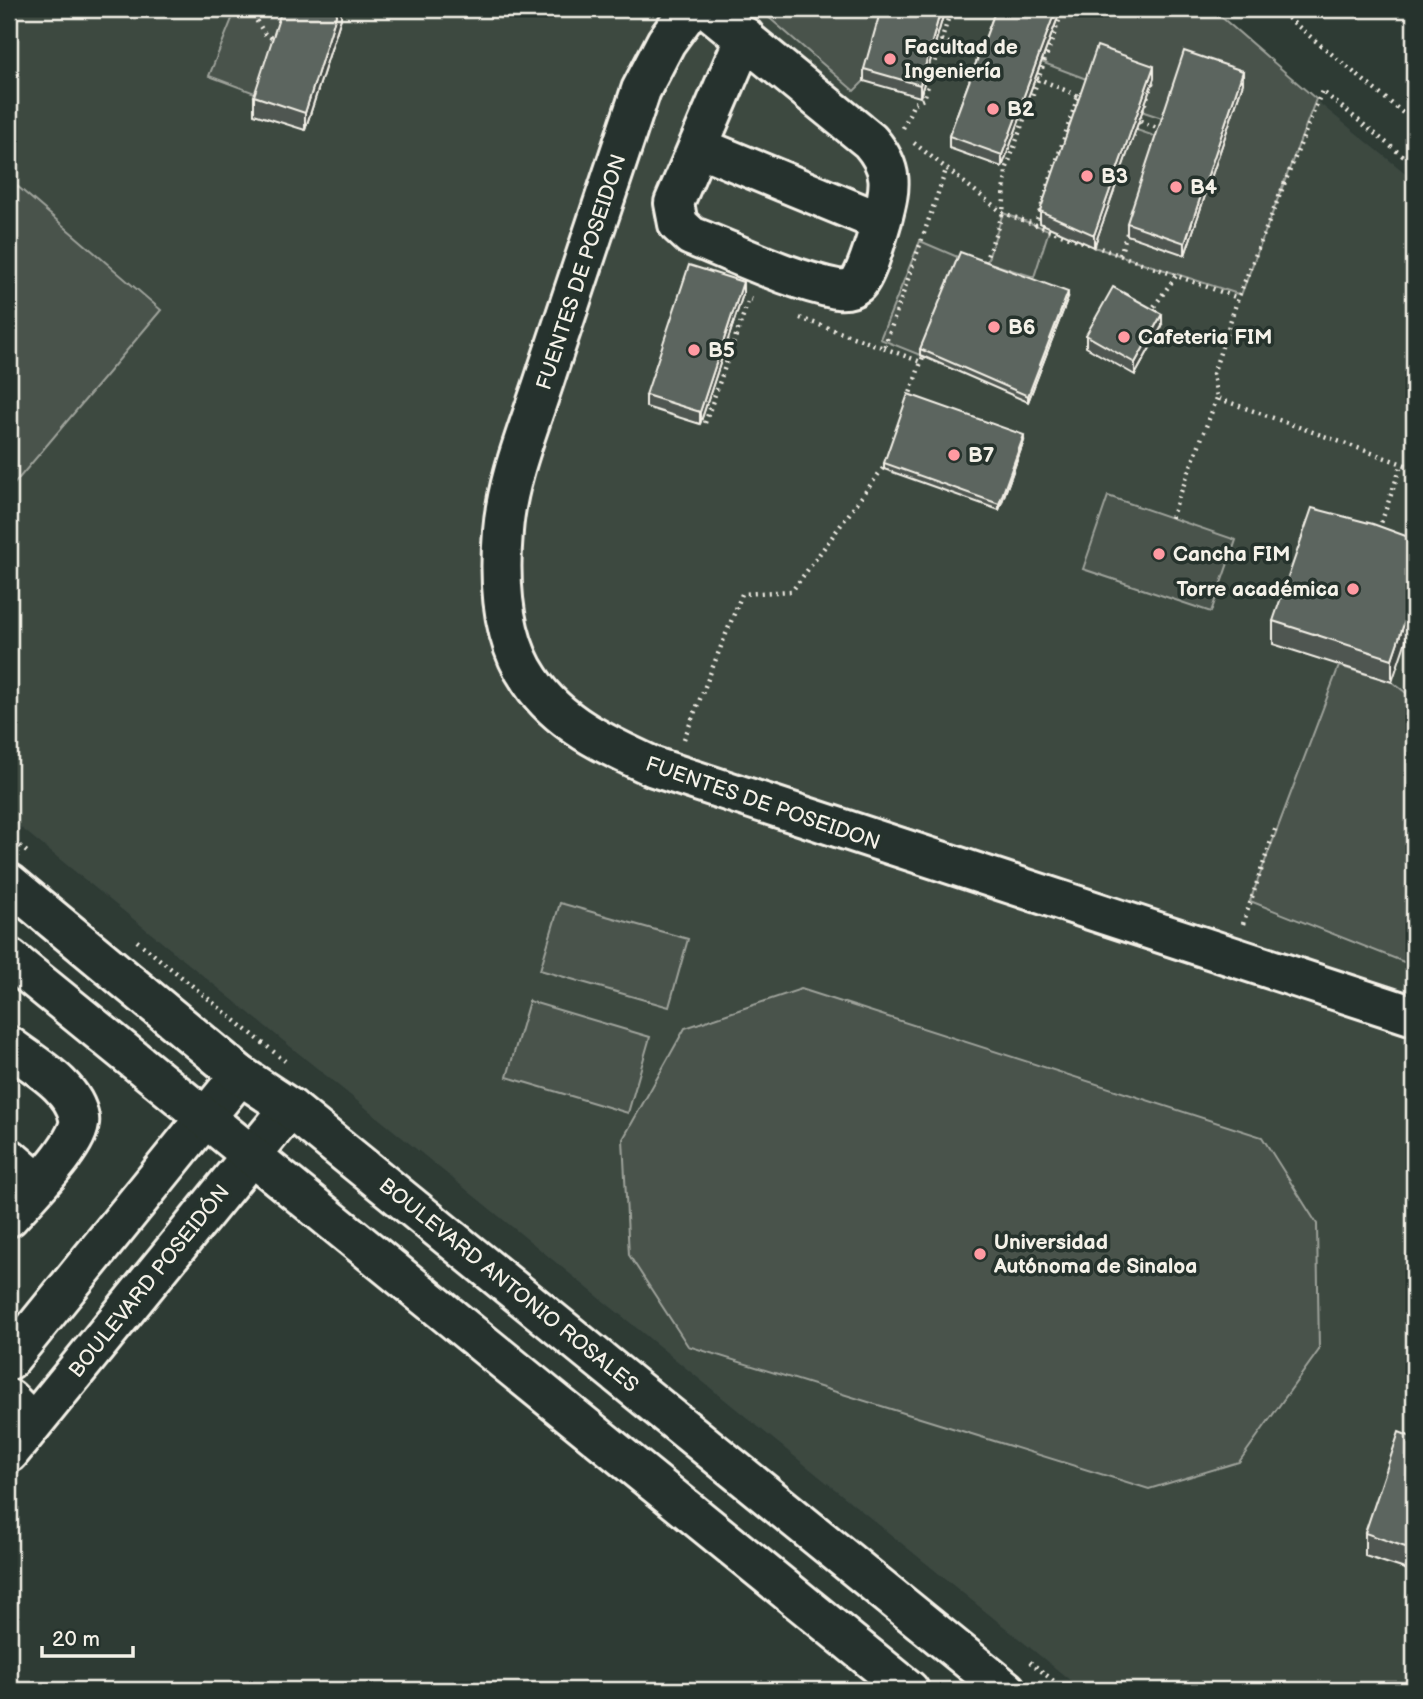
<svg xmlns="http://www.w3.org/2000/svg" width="1423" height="1699" viewBox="0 0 1423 1699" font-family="'Balsamiq Sans',sans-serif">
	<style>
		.built { fill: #3c4841 }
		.green { fill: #48524c; stroke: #9ea29a; stroke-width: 2 }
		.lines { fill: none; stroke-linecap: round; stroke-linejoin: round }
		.minor-casing { stroke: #f4f1e8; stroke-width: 44 }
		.major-casing { stroke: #f4f1e8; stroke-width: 44 }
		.path { stroke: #f4f1e8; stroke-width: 4.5; stroke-dasharray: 2 5; stroke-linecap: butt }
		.minor { stroke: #26332d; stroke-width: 38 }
		.major { stroke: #26332d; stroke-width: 38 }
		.wall { fill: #4f5751; stroke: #f4f1e8; stroke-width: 2 }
		.shaded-wall { fill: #404742; stroke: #f4f1e8; stroke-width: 2 }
		.building { fill: #5c655e; stroke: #f4f1e8; stroke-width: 2 }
		.poi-dot { fill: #ff9aa2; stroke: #26332d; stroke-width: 2.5 }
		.labels { text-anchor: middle; stroke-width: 7; stroke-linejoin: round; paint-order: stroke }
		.poi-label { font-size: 21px; font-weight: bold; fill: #f4f1e8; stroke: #26332d; text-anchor: start }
		.street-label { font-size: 21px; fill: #f4f1e8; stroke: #26332d }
	</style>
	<rect width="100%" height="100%" fill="#2e3b34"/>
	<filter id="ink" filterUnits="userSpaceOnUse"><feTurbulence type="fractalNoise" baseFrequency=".0143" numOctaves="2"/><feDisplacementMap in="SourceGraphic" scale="14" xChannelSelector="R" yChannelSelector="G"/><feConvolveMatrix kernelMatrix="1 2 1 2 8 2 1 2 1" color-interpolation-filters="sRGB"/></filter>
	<g filter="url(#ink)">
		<path class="built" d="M9 9H1203L1414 180V1690H1082L9 818Z"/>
		<path class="green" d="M236 9H288L260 95 209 76Z
			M759 9H885L864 81 854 91Z
			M1061 9H1212L1316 99 1241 295 1094 247 1134 129 1160 138 1165 119 1141 111 1089 80 1041 62Z
			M9 179 161 310 9 490Z
			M1003 213 1049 230 1034 277 987 262Z
			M920 241 960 258 920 355 880 339Z
			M1108 496 1236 540 1211 612 1083 569Z
			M1339 666 1392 682 1414 699V966L1250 901Z
			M560 903 688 939 669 1007 540 970Z
			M801 989 1262 1137 1317 1224 1319 1350 1239 1462 1149 1489 688 1346 629 1255 623 1139 685 1028Z
			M529 1001 650 1037 628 1113 507 1077Z"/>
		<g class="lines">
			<defs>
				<path id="minor" d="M690 9 666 42 641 90C609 184 578 278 547 372 531 423 507 477 503 531 499 579 501 638 530 680 559 724 608 746 654 767L1414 1016
					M708 9 870 141C894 169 891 186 882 220 878 233 866 277 857 284 851 289 844 290 837 289 787 279 738 254 691 236L678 224 674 203 745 37
					M699 147 881 222
					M9 1046C32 1064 74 1086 79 1118 84 1141 25 1198 9 1217
					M9 1158 38 1183
					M9 1360 240 1075
					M9 1399 33 1423
					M9 1453 290 1108"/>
				<path id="major" d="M9 883 240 1075 290 1108 1006 1690
					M9 958 909 1690"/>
			</defs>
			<use href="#minor" class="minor-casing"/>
			<use href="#major" class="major-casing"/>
			<path class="path" d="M249 9 265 34 277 41
				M1277 9 1414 122
				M941 40 983 57
				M1037 78 1083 98
				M1134 118 1161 130
				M903 128 914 103 924 99 951 9
				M1133 137 1154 78
				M914 143 1003 213 1238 298
				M1414 165 1322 91 1238 298 1213 374 1217 398 1414 468
				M1035 226 1078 96
				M1120 255 1128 230
				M985 262 1003 213 1006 170 1063 9
				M1150 312 1176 276
				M800 318 884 348 946 170
				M884 348 921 362
				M908 399 925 351
				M705 423 749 299 752 300
				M1171 518 1217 398
				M1379 529 1402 463
				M684 739 742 594 792 591 886 464
				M9 837 27 852
				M1243 924 1275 829
				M137 941 285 1061
				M1030 1662 1065 1690"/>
			<use href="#minor" class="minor"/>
			<use href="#major" class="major"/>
		</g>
		<path class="wall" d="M221 9H236L234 13Z
			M341 9V18L305 130 254 114V96Z
			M945 9 920 97 864 81V69Z
			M996 9H1061L1002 167 949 148V136Z
			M1154 78 1094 247 1040 223V211Z
			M1243 83 1185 255 1127 235V223Z
			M743 294 700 424 646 407V395Z
			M1068 298 1028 402 920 355V349Z
			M1162 326 1135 375 1086 347V335Z
			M1024 441 999 510 884 469V463Z
			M1414 539 1392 682 1273 644V621Z
			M1414 1438V1572L1365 1556V1533Z"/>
		<path class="shaded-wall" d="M338 9H341V18L305 130V113Z
			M941 9H945L920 97V85Z
			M1056 9H1061L1002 167V155Z
			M1154 66V78L1094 247V235Z
			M1243 71V83L1185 255V243Z
			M743 282V294L700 424V412Z
			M1068 292V298L1028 402V396Z
			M1162 314V326L1135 375V363Z
			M1024 435V441L999 510V504Z
			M1414 594V617L1392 682V659Z"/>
		<path class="building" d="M282 9H338L305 113 254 96Z
			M881 9H941L920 85 864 69Z
			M996 9H1056L1002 155 949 136Z
			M1097 46 1154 66 1094 235 1040 211Z
			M1184 51 1243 71 1185 243 1127 223Z
			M960 252 1068 292 1028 396 920 349Z
			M689 265 743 282 700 412 646 395Z
			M1113 287 1162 314 1135 363 1086 335Z
			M908 394 1024 435 999 504 884 463Z
			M1312 508 1373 524 1414 539V594L1392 659 1273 621Z
			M1399 1432 1414 1438V1550L1365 1533Z"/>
	</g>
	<g class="poi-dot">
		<circle cx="890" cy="59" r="7"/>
		<circle cx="993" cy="109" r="7"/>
		<circle cx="1087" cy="176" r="7"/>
		<circle cx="1176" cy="187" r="7"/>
		<circle cx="994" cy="327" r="7"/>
		<circle cx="1124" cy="337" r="7"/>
		<circle cx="694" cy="350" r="7"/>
		<circle cx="954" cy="455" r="7"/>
		<circle cx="1159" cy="554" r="7"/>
		<circle cx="1353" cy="589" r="7"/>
		<circle cx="980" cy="1254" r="7"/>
	</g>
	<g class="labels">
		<g class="poi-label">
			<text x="904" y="54">Facultad de<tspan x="904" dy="24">Ingeniería</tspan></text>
			<text x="1007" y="116">B2</text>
			<text x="1101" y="183">B3</text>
			<text x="1190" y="194">B4</text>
			<text x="1008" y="334">B6</text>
			<text x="1138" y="344">Cafeteria FIM</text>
			<text x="708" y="357">B5</text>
			<text x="968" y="462">B7</text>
			<text x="1173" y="561">Cancha FIM</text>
			<text x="1339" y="596" text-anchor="end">Torre académica</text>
			<text x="994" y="1249">Universidad<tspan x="994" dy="24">Autónoma de Sinaloa</tspan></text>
		</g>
		<g class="street-label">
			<text transform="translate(581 272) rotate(-72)" y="7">FUENTES DE POSEIDON</text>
			<text transform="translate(763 803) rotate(19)" y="7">FUENTES DE POSEIDON</text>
			<text transform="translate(149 1281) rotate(-51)" y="7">BOULEVARD POSEIDÓN</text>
			<text transform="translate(509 1285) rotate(39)" y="7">BOULEVARD ANTONIO ROSALES</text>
		</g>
	</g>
	<rect width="1423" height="1699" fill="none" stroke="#26332d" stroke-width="35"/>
	<rect x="18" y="18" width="1388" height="1664" fill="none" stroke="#f4f1e8" stroke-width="2.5" filter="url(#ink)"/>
	<path d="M42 1646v10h91v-10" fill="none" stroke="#f4f1e8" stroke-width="3.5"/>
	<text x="52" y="1646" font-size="21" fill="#f4f1e8" stroke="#26332d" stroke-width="5" paint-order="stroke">20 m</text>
</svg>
